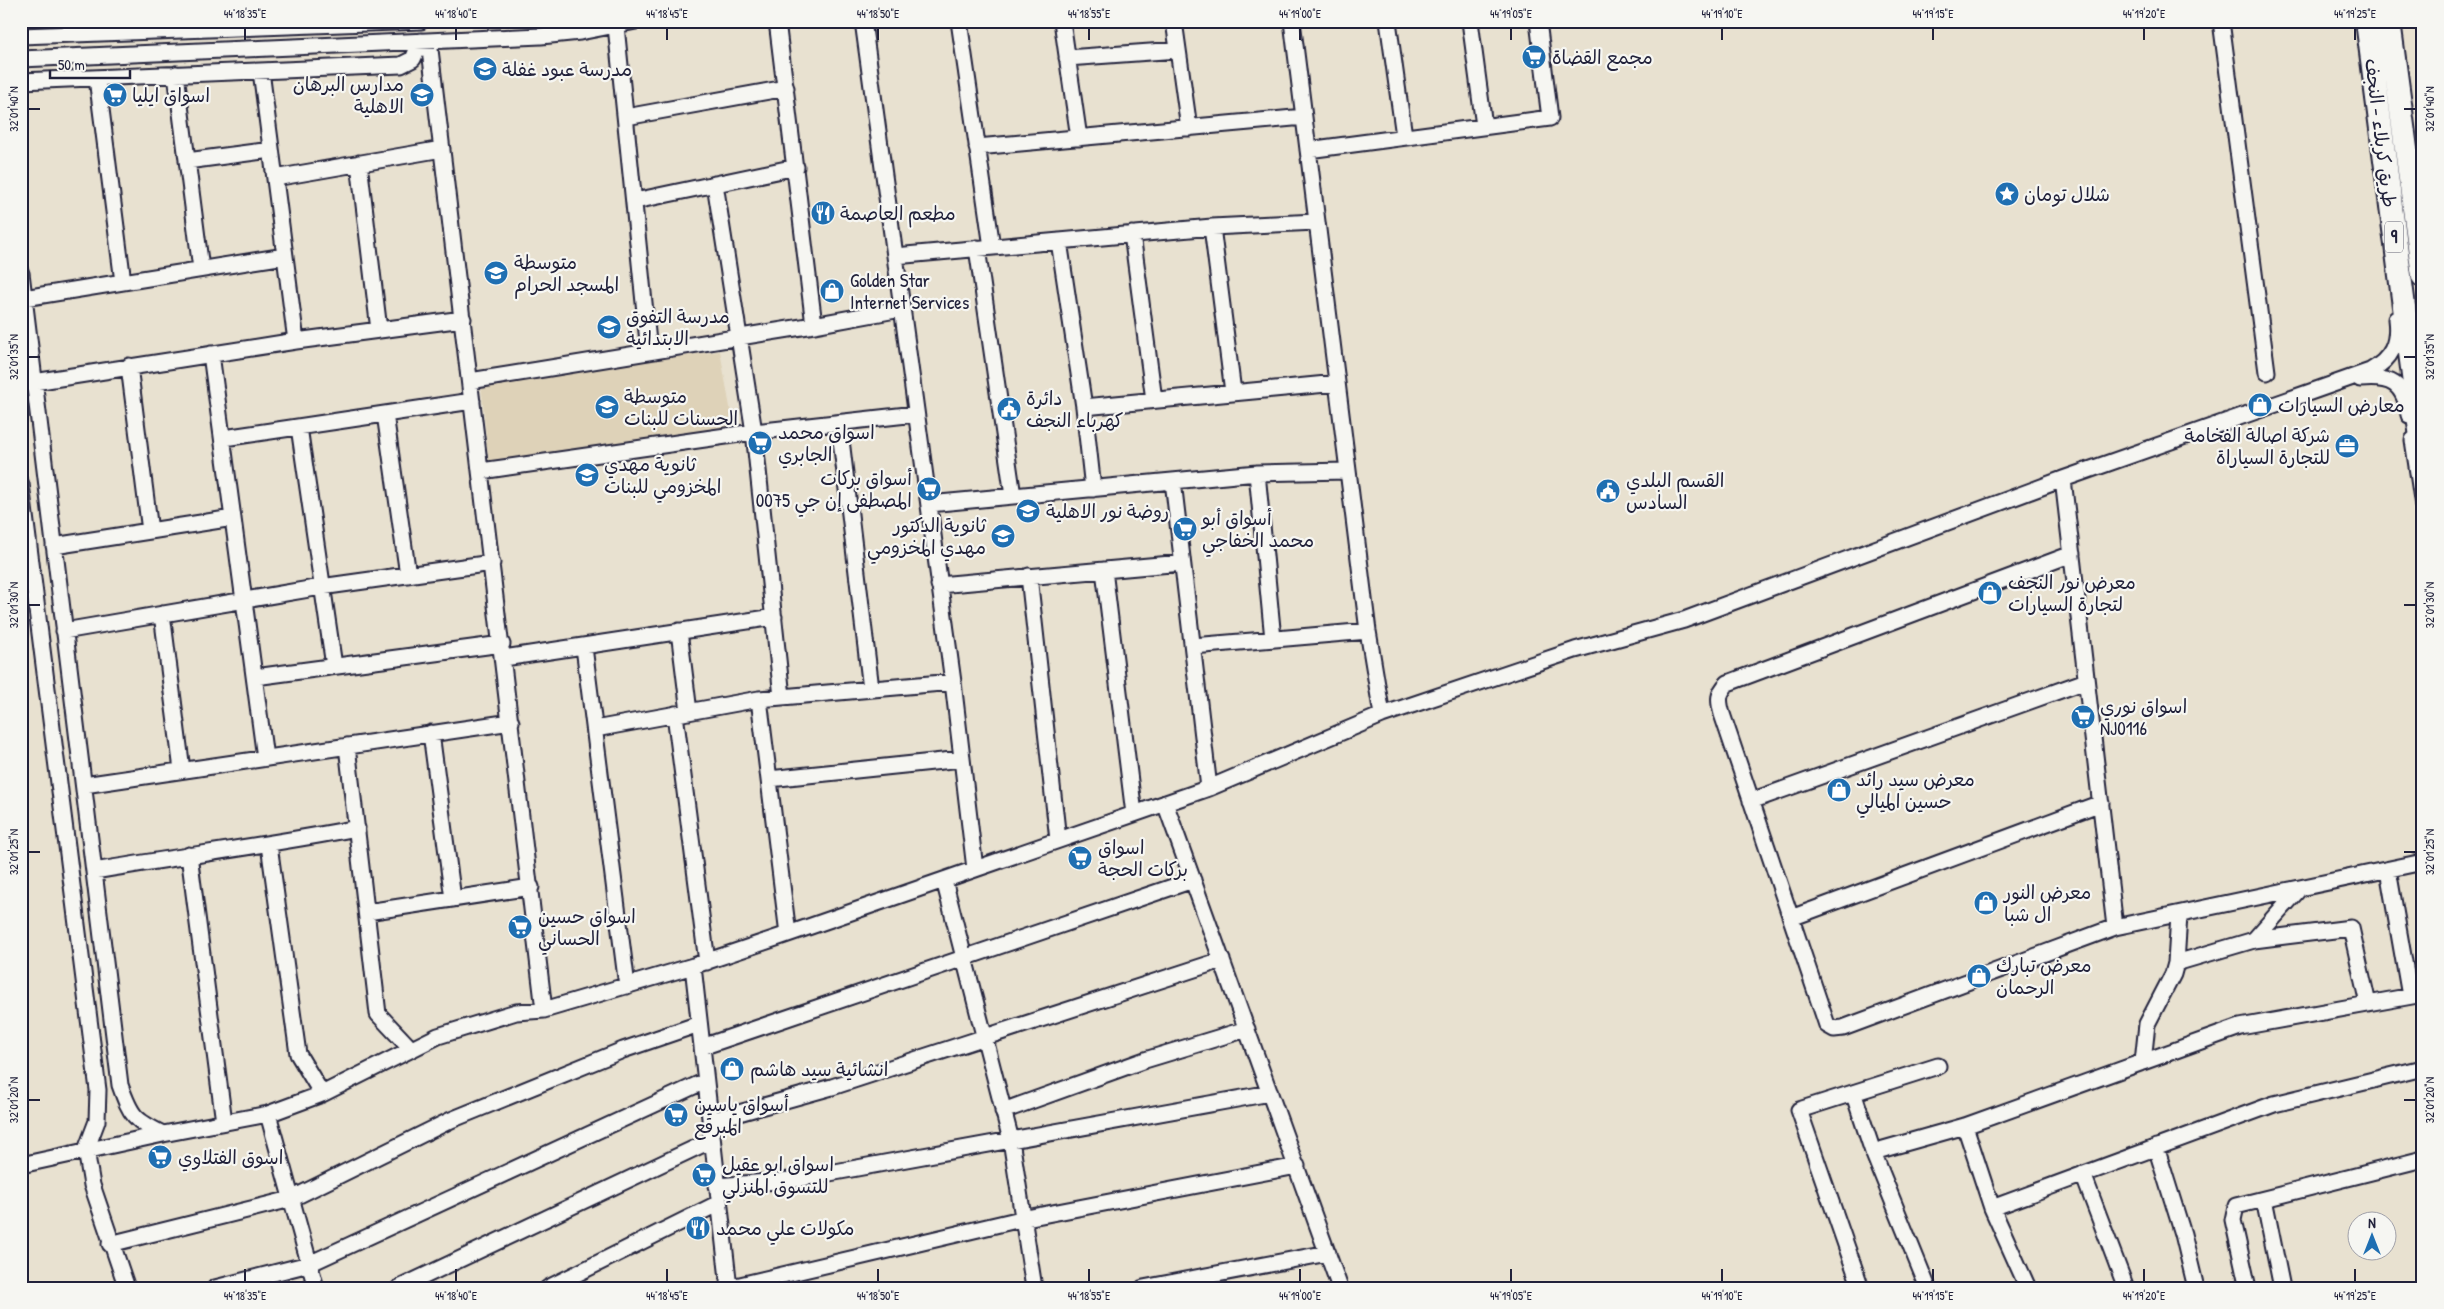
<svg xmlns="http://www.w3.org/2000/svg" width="2444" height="1309" viewBox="0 0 2444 1309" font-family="'Patrick Hand','Playpen Sans Arabic',sans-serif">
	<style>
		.built { fill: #ded2b8 }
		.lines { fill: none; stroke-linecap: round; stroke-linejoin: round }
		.minor-casing { stroke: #22223b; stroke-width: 19 }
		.highway-casing { stroke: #22223b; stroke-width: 26 }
		.minor { stroke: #f6f6f2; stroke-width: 15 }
		.highway { stroke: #f6f6f2; stroke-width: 22 }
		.ticks { fill: none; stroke: #22223b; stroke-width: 2 }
		.labels { text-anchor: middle; stroke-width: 4.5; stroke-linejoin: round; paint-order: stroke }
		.shield { fill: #f6f6f2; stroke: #626272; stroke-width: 1 }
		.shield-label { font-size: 18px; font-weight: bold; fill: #22223b }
		.poi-label { font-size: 19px; fill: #22223b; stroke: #f6f6f2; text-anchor: start }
		.street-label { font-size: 19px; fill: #22223b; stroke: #f6f6f2 }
		.neatline { fill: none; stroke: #22223b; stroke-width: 2 }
		.ticks-label { font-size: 12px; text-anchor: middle; fill: #22223b }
	</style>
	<rect width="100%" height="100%" fill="#e8e1d0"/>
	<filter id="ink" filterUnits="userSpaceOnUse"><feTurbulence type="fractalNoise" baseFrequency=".02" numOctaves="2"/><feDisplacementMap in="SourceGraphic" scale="10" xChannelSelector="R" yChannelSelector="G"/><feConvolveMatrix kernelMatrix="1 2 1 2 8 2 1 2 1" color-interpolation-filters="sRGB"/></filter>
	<g filter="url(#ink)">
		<path class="built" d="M720 351 734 430 489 464 481 384Z"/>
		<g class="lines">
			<defs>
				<path id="minor" d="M777 21 814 325
					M863 21 953 682 975 869
					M959 21 992 247
					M1062 21 1079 138
					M1174 21 1189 128
					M1292 21 1368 631 1382 715
					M1388 21 1404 136
					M1470 21 1484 126
					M2221 21 2267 372
					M616 26 649 352
					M21 36 421 21
					M429 41 544 1010
					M1067 58 1178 50
					M21 59 541 36 580 32 636 21
					M261 71 296 341
					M176 74 201 269
					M97 78 123 282
					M21 81 401 65 413 59 421 41
					M626 117 786 88
					M977 147 1304 117
					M1308 150 1550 118 1538 21
					M187 161 271 150
					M359 163 379 330
					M275 178 442 149
					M715 184 754 432 782 697
					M635 201 796 167
					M1212 227 1233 392
					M1132 234 1154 400
					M1059 241 1084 407 1093 489
					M977 248 1013 496
					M895 256 1212 227 1316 222
					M21 273 120 1085C131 1116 134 1120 163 1134
					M24 298 285 256
					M211 354 265 758
					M129 366 150 531
					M2360 379C2391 376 2404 383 2409 415
					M470 381 814 325 901 309
					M34 382 296 341 463 319
					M1084 407 1337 383
					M385 414 408 575
					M839 423 871 689
					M299 427 334 666
					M224 438 472 401
					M2413 440 2423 506
					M481 471 754 432 916 414
					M1257 473 1273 639
					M2063 479 2115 927
					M1173 481 1209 788
					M21 484 98 1090 97 1121 86 1150 92 1185 127 1288
					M929 504 1257 473 1347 471
					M54 546 233 518
					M2072 554 1728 683C1718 693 1718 700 1722 714L1827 1025 1834 1029 1843 1028 2115 927 2423 862
					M1104 570 1134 814
					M1029 576 1058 840
					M939 585 1182 563
					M162 614 182 770
					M64 631 321 587 492 563
					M679 631 689 712
					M1193 646 1368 631
					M584 647 627 986
					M504 658 774 617
					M255 677 502 644
					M759 699 788 934
					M675 714 707 962
					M595 729 759 699 953 682
					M431 733 453 899
					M347 746 378 1014 411 1049
					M769 779 962 759
					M84 785 511 722
					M1751 801 2086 681
					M1165 803 1340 1288
					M269 845 298 1054 322 1094
					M189 855 224 1122
					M2388 870 2410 996
					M94 871C182 856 270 845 357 828
					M944 880 1011 1140 1034 1288
					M367 912 531 887
					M1791 918 2101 803
					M2254 940 2351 928 2368 1004
					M2176 963 2254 940 2300 888
					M693 966 729 1288
					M702 1047 1193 880
					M2143 1062 2147 1024 2173 974 2176 963 2179 915
					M1854 1095 1873 1152 1928 1288
					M1003 1111 1145 1060 1247 1029
					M268 1114 316 1288
					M710 1121 832 1087 1222 960
					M1965 1126 1992 1208 2028 1288
					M2156 1147 2183 1234 2196 1288
					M1873 1152 1965 1126 2240 1027 2423 994
					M21 1165 163 1134 268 1114 322 1094 438 1036 516 1012 544 1010 693 966 788 934 1209 788 1382 715 1575 650 1684 620 2063 479 2370 371C2392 359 2399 343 2396 319
					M2083 1174 2126 1288
					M717 1186 791 1180 1270 1093
					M2264 1199 2282 1288
					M1992 1208 2274 1104 2423 1068
					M110 1244 291 1199 451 1120 623 1050 699 1024
					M215 1288 309 1264 705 1081
					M399 1288 712 1140
					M548 1288 719 1203
					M727 1288 1021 1219 1297 1166
					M1143 1288 1328 1253
					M1861 1288 1799 1110 1938 1066
					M2248 1288 2233 1220 2236 1206 2423 1159"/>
				<path id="highway" d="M2367 21 2423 453
					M2389 21 2423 276"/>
			</defs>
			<use href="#minor" class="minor-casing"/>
			<use href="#highway" class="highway-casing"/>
			<use href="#minor" class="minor"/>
			<use href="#highway" class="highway"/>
		</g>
	</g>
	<path class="ticks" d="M245 28V40M456 28V40M667 28V40M878 28V40M1089 28V40M1300 28V40M1511 28V40M1722 28V40M1933 28V40M2144 28V40M2355 28V40M28 109H40M2404 109H2416M28 357H40M2404 357H2416M28 605H40M2404 605H2416M28 852H40M2404 852H2416M28 1100H40M2404 1100H2416M245 1269V1282M456 1269V1282M667 1269V1282M878 1269V1282M1089 1269V1282M1300 1269V1282M1511 1269V1282M1722 1269V1282M1933 1269V1282M2144 1269V1282M2355 1269V1282"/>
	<defs>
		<symbol id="supermarket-disc" viewBox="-11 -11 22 22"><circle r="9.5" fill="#1f6fb2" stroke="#f6f6f2"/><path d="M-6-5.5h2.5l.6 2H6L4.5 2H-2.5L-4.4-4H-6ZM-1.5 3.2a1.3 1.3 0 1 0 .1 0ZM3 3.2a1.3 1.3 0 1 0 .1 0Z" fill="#fff"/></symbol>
		<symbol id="school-disc" viewBox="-11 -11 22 22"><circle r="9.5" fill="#1f6fb2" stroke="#f6f6f2"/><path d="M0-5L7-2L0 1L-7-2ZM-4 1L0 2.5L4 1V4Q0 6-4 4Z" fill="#fff"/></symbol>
		<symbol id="sight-disc" viewBox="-11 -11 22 22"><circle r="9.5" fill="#1f6fb2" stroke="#f6f6f2"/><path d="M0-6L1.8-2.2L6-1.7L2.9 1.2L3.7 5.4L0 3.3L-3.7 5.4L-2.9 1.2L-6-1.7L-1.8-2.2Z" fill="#fff"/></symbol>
		<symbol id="restaurant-disc" viewBox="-11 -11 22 22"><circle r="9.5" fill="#1f6fb2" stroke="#f6f6f2"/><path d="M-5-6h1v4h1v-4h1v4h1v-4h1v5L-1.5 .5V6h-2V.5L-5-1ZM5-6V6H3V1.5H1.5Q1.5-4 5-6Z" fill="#fff"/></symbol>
		<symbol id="shop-disc" viewBox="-11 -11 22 22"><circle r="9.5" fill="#1f6fb2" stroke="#f6f6f2"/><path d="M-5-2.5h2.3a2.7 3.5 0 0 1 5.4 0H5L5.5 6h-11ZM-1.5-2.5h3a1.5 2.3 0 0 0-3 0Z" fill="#fff"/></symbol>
		<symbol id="civic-disc" viewBox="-11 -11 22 22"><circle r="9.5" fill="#1f6fb2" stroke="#f6f6f2"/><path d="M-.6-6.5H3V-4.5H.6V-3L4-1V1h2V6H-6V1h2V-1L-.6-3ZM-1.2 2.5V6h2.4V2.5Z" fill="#fff"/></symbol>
		<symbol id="office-disc" viewBox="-11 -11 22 22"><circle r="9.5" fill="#1f6fb2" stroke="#f6f6f2"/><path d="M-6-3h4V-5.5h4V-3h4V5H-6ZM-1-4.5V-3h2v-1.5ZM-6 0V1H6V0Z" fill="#fff"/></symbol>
	</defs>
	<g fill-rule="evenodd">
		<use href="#supermarket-disc" x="1520" y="43" width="28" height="28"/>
		<use href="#school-disc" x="471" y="55" width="28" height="28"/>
		<use href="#supermarket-disc" x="101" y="81" width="28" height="28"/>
		<use href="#school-disc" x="408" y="81" width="28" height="28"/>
		<use href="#sight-disc" x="1993" y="180" width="28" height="28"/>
		<use href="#restaurant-disc" x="809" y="199" width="28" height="28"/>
		<use href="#school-disc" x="482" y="259" width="28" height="28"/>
		<use href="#shop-disc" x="818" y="277" width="28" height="28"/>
		<use href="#school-disc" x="595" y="313" width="28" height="28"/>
		<use href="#shop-disc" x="2246" y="391" width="28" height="28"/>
		<use href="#school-disc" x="593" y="393" width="28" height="28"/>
		<use href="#civic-disc" x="995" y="395" width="28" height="28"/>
		<use href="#supermarket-disc" x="746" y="429" width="28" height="28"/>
		<use href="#office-disc" x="2333" y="432" width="28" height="28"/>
		<use href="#school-disc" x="573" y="461" width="28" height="28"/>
		<use href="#supermarket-disc" x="915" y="475" width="28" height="28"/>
		<use href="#civic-disc" x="1594" y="477" width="28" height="28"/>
		<use href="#school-disc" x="1014" y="497" width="28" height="28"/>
		<use href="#supermarket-disc" x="1171" y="515" width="28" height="28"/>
		<use href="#school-disc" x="989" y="522" width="28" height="28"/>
		<use href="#shop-disc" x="1976" y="579" width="28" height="28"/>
		<use href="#supermarket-disc" x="2069" y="703" width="28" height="28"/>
		<use href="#shop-disc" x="1825" y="776" width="28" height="28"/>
		<use href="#supermarket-disc" x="1066" y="844" width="28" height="28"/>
		<use href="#shop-disc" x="1972" y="889" width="28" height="28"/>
		<use href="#supermarket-disc" x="506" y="913" width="28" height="28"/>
		<use href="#shop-disc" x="1965" y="962" width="28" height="28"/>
		<use href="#shop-disc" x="718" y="1055" width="28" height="28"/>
		<use href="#supermarket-disc" x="662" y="1101" width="28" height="28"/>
		<use href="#supermarket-disc" x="146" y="1143" width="28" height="28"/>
		<use href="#supermarket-disc" x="690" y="1161" width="28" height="28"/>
		<use href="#restaurant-disc" x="684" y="1214" width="28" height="28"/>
	</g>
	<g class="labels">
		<rect class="shield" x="2385" y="221.5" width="18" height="31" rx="4"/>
		<g class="shield-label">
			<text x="2394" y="243">9</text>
		</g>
		<g class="poi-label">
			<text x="1552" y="64">مجمع القضاة</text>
			<text x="502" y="76">مدرسة عبود غفلة</text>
			<text x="404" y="91" text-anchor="end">مدارس البرهان<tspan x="404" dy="22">الاهلية</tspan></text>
			<text x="132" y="102">اسواق ايليا</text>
			<text x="2024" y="201">شلال تومان</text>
			<text x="840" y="220">مطعم العاصمة</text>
			<text x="514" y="269">متوسطة<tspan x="514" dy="22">المسجد الحرام</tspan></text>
			<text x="850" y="287">Golden Star<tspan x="850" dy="22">Internet Services</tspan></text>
			<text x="626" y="323">مدرسة التفوق<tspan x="626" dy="22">الابتدائية</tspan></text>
			<text x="624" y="403">متوسطة<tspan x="624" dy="22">الحسنات للبنات</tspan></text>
			<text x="1026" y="405">دائرة<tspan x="1026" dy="22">كهرباء النجف</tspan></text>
			<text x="2278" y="412">معارض السيارات</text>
			<text x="778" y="439">اسواق محمد<tspan x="778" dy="22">الجابري</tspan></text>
			<text x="2330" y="442" text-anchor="end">شركة اصالة الفخامة<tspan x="2330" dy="22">للتجارة السياراة</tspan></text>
			<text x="604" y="471">ثانوية مهدي<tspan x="604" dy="22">المخزومي للبنات</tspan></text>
			<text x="912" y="485" text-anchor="end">أسواق بركات<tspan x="912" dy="22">المصطفی إن جي 0075</tspan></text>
			<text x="1626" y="487">القسم البلدي<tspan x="1626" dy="22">السادس</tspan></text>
			<text x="1046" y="518">روضة نور الاهلية</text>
			<text x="1202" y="525">أسواق أبو<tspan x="1202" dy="22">محمد الخفاجي</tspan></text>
			<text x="986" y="532" text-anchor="end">ثانوية الدكتور<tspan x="986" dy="22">مهدي المخزومي</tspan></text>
			<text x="2008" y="589">معرض نور النجف<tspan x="2008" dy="22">لتجارة السيارات</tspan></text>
			<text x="2100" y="713">اسواق نوري<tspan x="2100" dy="22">NJ0116</tspan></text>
			<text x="1856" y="786">معرض سيد رائد<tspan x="1856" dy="22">حسين الميالي</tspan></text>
			<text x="1098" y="854">اسواق<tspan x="1098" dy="22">بركات الحجة</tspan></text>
			<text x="2004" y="899">معرض النور<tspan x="2004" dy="22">ال شبا</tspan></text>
			<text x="538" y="923">اسواق حسين<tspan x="538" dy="22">الحساني</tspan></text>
			<text x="1996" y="972">معرض تبارك<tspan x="1996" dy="22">الرحمان</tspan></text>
			<text x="750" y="1076">انشائية سيد هاشم</text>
			<text x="694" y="1111">أسواق ياسين<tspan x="694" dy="22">المبرقع</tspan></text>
			<text x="178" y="1164">اسوق الفتلاوي</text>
			<text x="722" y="1171">اسواق ابو عقيل<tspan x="722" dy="22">للتسوق المنزلي</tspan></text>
			<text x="716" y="1235">مكولات علي محمد</text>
		</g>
		<g class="street-label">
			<text transform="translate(2381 133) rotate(83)" y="7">طريق کربلاء - النجف</text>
		</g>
	</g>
	<rect width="2444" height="1309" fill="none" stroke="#f6f6f2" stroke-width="55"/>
	<g transform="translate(2372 1236)"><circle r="24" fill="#f6f6f2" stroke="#a1a1a9"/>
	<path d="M0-4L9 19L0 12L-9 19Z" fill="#1f6fb2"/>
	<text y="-8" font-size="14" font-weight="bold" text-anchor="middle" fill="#22223b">N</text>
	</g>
	<path d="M50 70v8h80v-8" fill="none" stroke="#22223b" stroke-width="2.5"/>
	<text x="58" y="70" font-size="15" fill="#22223b" stroke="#f6f6f2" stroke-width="4" paint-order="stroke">50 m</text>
	<rect x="28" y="28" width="2388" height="1254" class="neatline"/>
	<g class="ticks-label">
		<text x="245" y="18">44°18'35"E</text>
		<text x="456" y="18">44°18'40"E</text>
		<text x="667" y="18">44°18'45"E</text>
		<text x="878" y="18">44°18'50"E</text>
		<text x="1089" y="18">44°18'55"E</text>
		<text x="1300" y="18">44°19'00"E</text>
		<text x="1511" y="18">44°19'05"E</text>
		<text x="1722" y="18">44°19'10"E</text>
		<text x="1933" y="18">44°19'15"E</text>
		<text x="2144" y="18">44°19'20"E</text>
		<text x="2355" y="18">44°19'25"E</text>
		<text transform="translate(14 109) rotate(-90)" y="4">32°01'40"N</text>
		<text transform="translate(2430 109) rotate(-90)" y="4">32°01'40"N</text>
		<text transform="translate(14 357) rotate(-90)" y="4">32°01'35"N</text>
		<text transform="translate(2430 357) rotate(-90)" y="4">32°01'35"N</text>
		<text transform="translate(14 605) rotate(-90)" y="4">32°01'30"N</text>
		<text transform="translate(2430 605) rotate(-90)" y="4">32°01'30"N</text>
		<text transform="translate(14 852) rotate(-90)" y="4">32°01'25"N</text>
		<text transform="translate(2430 852) rotate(-90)" y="4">32°01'25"N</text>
		<text transform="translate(14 1100) rotate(-90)" y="4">32°01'20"N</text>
		<text transform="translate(2430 1100) rotate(-90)" y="4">32°01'20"N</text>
		<text x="245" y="1300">44°18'35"E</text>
		<text x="456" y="1300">44°18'40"E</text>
		<text x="667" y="1300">44°18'45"E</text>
		<text x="878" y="1300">44°18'50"E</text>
		<text x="1089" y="1300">44°18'55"E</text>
		<text x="1300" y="1300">44°19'00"E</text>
		<text x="1511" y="1300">44°19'05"E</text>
		<text x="1722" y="1300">44°19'10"E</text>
		<text x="1933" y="1300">44°19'15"E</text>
		<text x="2144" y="1300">44°19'20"E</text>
		<text x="2355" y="1300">44°19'25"E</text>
	</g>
</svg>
